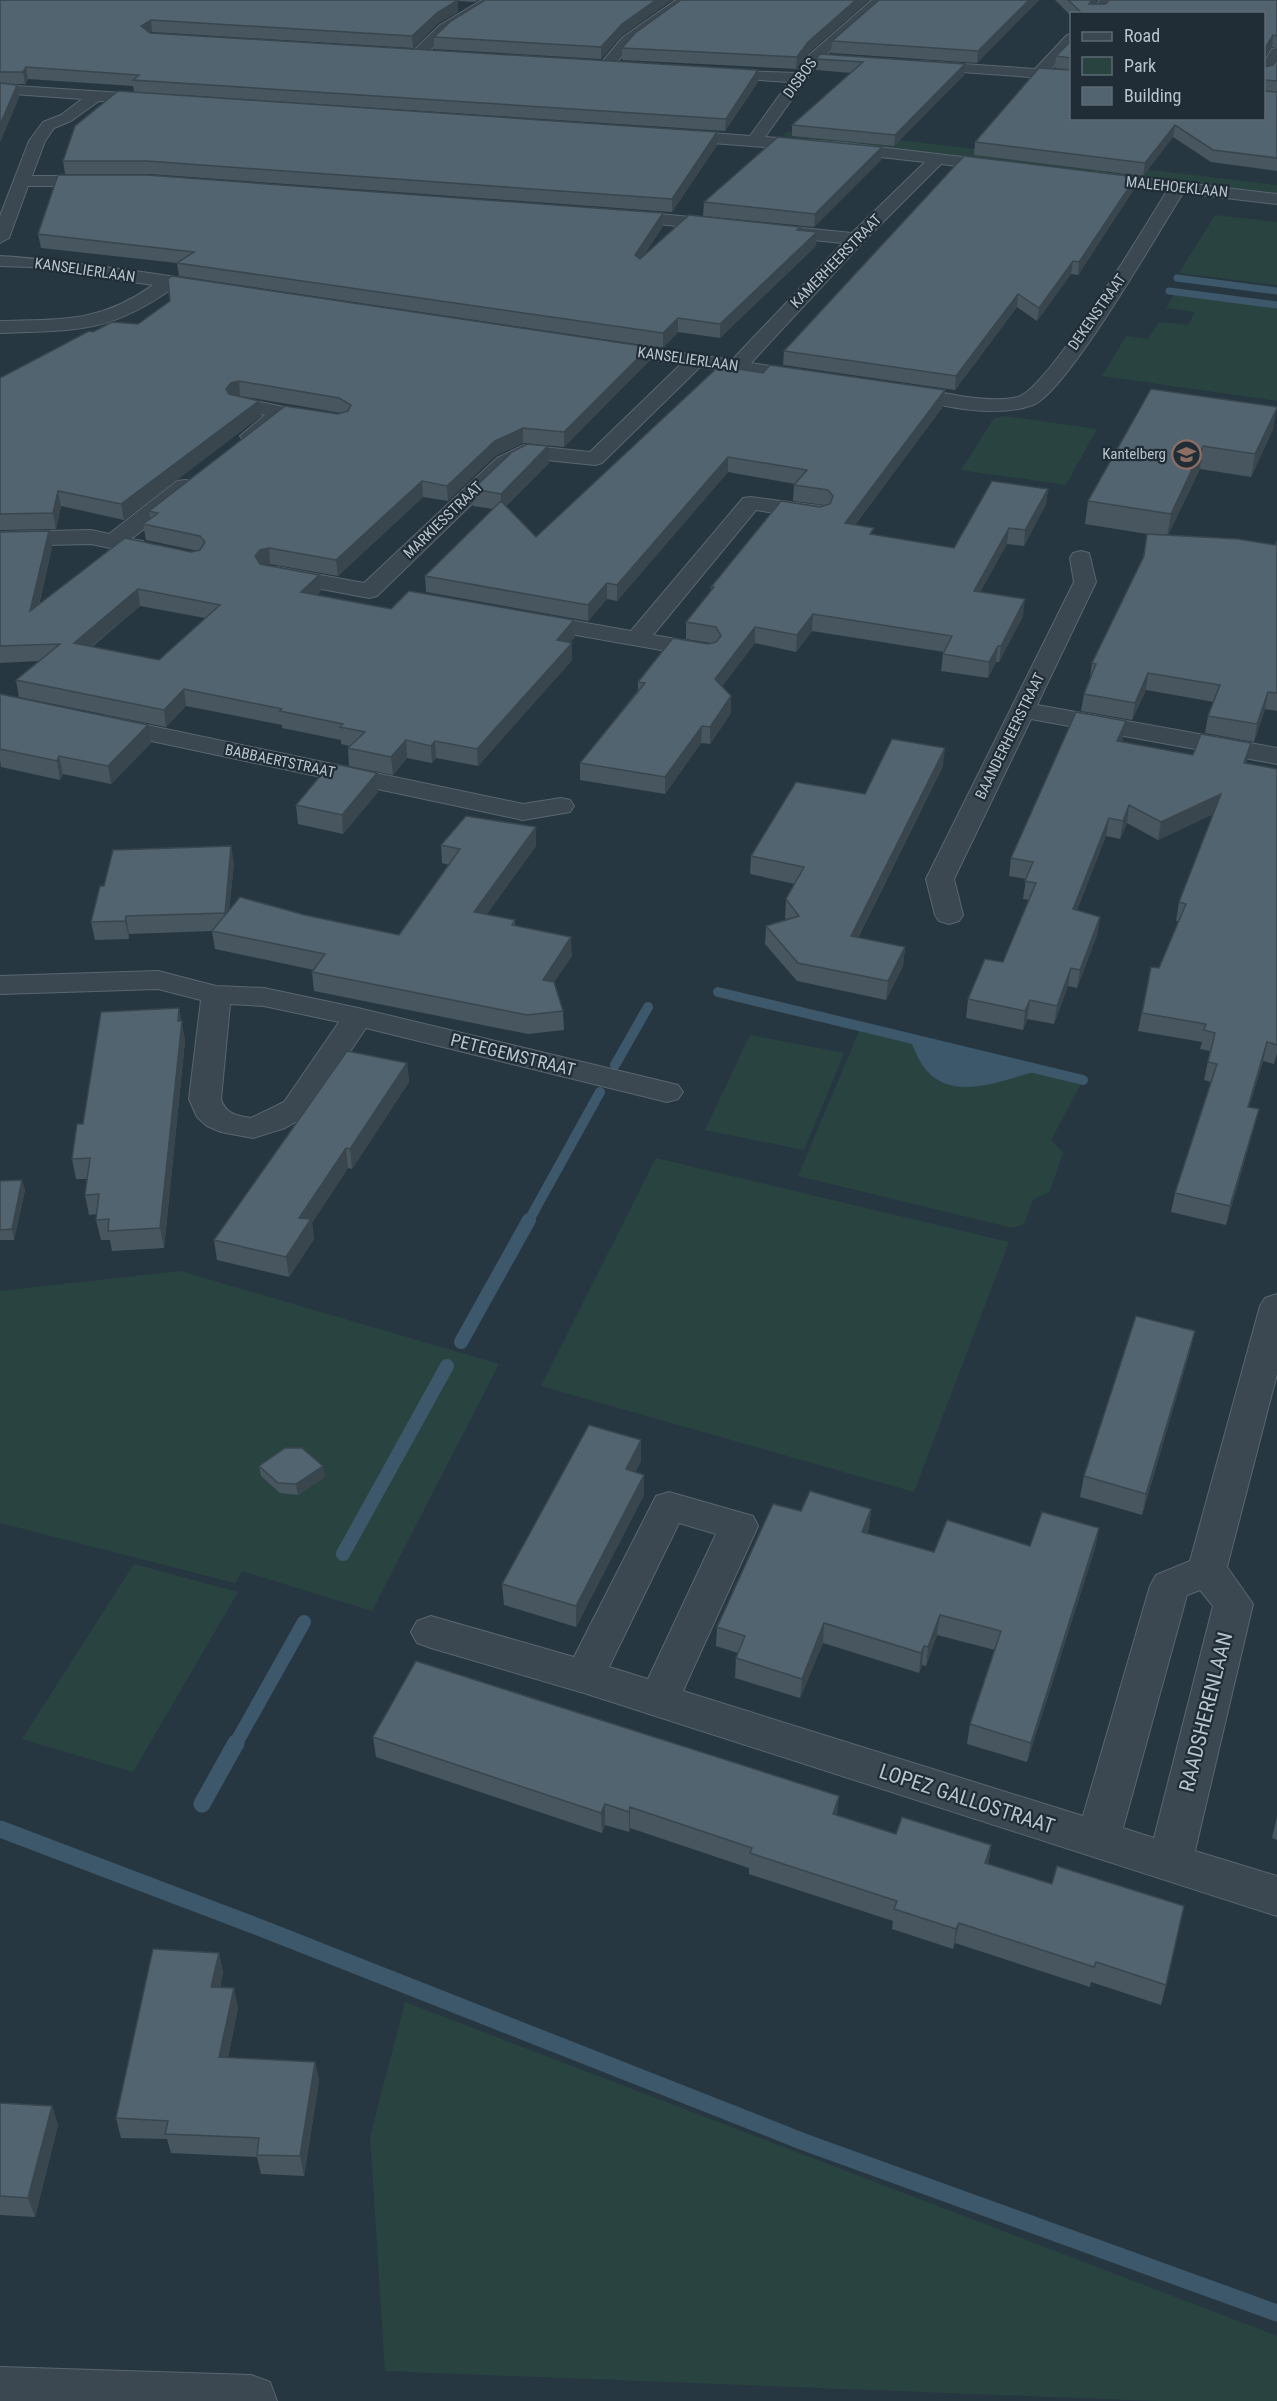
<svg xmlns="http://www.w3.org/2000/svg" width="1277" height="2401" viewBox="0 0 1277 2401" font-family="'Roboto Condensed',sans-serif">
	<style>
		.green { fill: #294341 }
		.water { fill: #3d586a }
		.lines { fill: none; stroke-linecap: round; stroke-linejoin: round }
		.stream-far3 { stroke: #3d586a; stroke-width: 7 }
		.stream-far2 { stroke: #3d586a; stroke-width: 10 }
		.stream-far1 { stroke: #3d586a; stroke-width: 14 }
		.stream { stroke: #3d586a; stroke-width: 17 }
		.minor-casing { stroke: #59666f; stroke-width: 2 }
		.minor { fill: #3b4852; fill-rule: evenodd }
		.wall { fill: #47565f; fill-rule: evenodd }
		.shaded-wall { fill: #39464e }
		.building { fill: #52646f; stroke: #39464e; stroke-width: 1.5; fill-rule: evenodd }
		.labels { text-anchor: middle; stroke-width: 4.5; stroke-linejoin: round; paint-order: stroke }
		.far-street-label { font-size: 15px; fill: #b8c3cc; stroke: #202d37 }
		.far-poi-label { font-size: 15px; fill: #b8c3cc; stroke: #202d37; text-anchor: end }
		.street-label { font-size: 18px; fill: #b8c3cc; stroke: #202d37 }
		.near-street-label { font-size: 21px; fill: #b8c3cc; stroke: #202d37 }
	</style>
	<rect width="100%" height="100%" fill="#273742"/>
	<path class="green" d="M789 131 906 141 1277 185V196L782 136Z
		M1215 215 1277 222V285L1179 273Z
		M1175 292 1277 306V401L1102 376 1126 336 1148 339 1159 322 1188 325 1195 312 1166 308Z
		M1005 416 1097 429 1066 485 961 470 994 418Z
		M860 1029 1082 1082 1051 1140 1063 1153 1050 1191 1033 1200 1024 1224 1013 1228 798 1176Z
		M750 1035 844 1053 804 1150 705 1130Z
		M656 1158 1009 1242 914 1492 541 1386Z
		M180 1271 499 1364 372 1611 242 1571 235 1583 0 1523V1291Z
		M134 1564 238 1592 133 1772 22 1739Z
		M405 2002 1277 2336V2401H1154L385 2371 370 2137Z"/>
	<path class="water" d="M909 1038 1042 1070C1008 1077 957 1104 927 1071 919 1062 914 1048 909 1038Z"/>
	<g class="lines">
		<path class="stream-far3" d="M1177 278 1277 291
			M1169 291 1277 305"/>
		<path class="stream-far2" d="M718 992 1083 1080
			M615 1065 648 1007
			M528 1222 600 1092"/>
		<path class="stream-far1" d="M461 1342 529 1220
			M343 1554 447 1366
			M235 1745 304 1622"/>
		<path class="stream" d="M202 1804 236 1743
			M0 1829 266 1930 804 2142 1277 2313"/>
		<defs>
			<path id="minor" d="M482 0H499L450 31 423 57H413V51L440 25Z
				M676 0H692L633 43 611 69H601L599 66 601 63 623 37Z
				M872 0H887L819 61 765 137 845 143 1004 162 1012 167 1004 172 941 164 862 243 751 363 818 373 821 377 818 381 811 383 700 367 602 463 595 465 527 458 511 466 377 596 369 598 269 579 266 574 269 569 277 567 364 583 497 458 524 445 590 452 681 364 599 352 596 348 599 344 606 342 732 360 843 243 619 220 611 215 619 210 852 233 925 162 845 153 673 140 665 135 673 130 750 136 789 82 714 77 707 73 709 70 796 73 809 55Z
				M1100 0H1114L1103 14H1089Z
				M1072 34V47L1050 70 1072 72V80L920 69 913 65 920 61 1035 69 1067 35Z
				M1277 48V64L1269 76 1264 77V62L1272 49Z
				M0 85 155 95 163 100 155 105 99 101 71 121 54 128 45 141 32 176H101L109 181 101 186H28L9 238 0 243V216L29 141 43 122 61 115 82 99 0 93Z
				M1091 172 1277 194V204L1183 193C1159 231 1067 392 1033 405 992 420 934 404 893 394L890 390 893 386 900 384C934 390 984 405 1018 397 1049 388 1145 226 1167 191L1085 180 1083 177 1085 174Z
				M0 256C25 257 216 278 223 289L214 294 173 288C108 334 76 330 0 333V321C63 319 99 323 153 285L31 267 0 266Z
				M240 398 289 408 292 412 257 440H243L240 436 265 415 233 408 230 404 233 400Z
				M185 480 193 481 196 486 193 491 131 539 143 541 146 546 143 551 135 553 91 544 0 546V532L91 530 109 534 177 481Z
				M751 497 819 506 827 508 830 513 827 518 819 520 756 510 653 635 715 646 719 651 715 656 707 658 530 627 522 625 518 620 522 615 530 613 631 631 743 498Z
				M1081 551 1089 553 1096 582 1037 705 1277 748V764L1031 719 954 879 963 915 959 921 949 924 939 921 935 915 926 879 1074 582 1070 558 1073 553Z
				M104 716 523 804 561 798 570 800 574 806 570 812 523 820 95 729 91 724 95 719Z
				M158 971 216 986 264 988 358 1008 678 1085 683 1092 678 1099 667 1102 366 1028 306 1116 285 1128 253 1138 221 1132 207 1126 197 1117 189 1099 201 1000 158 989 0 994V976ZM230 1004 264 1006 339 1022 284 1102 251 1118C238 1116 225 1114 221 1099Z
				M1277 1294V1374L1227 1567 1253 1604 1195 1851 1277 1876V1916L584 1693 431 1648 417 1643 411 1632 417 1621 431 1616 574 1657 656 1496 669 1492 753 1516 758 1526 683 1691 1083 1816 1150 1586 1156 1575 1190 1561 1260 1306 1265 1298ZM679 1523 716 1534 648 1679 609 1667ZM1200 1590 1213 1606 1154 1838 1123 1828 1187 1595Z
				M0 2367 251 2375 270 2382 277 2401H0Z"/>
		</defs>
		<use href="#minor" class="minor-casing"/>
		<use href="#minor" class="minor"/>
	</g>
	<path class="wall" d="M0 0H478L475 2 458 1V12L438 23 413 48 152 32 150 33 758 70V82L725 131 134 92 133 86 28 79 25 84H9L17 85 19 97 0 142Z
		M485 0H672L622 35 601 59 434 49V37Z
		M681 0H869L808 53 796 69 622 60V48Z
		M879 0H1039L977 63 831 53 832 41Z
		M1055 0H1097L1095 4 1277 0V48L1272 47 1264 58 1265 67 1273 65 1277 59V171L1211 162 1173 137 1143 176 974 155 975 142 1063 69 1055 68 1056 56 1071 41V118L1263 14H1071V16Z
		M820 54 964 75 894 146 792 136V125L851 73 816 70V59Z
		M717 145 672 212 149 174H65L63 161Z
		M882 147 881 160 814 227 703 216 704 202Z
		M1134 189 1078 275 1071 274 1037 321 1017 307 955 390 783 365 784 351Z
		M663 213V226L644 255 801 227 800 231 817 232 816 246 720 338 678 332 663 348 179 276 177 263 41 248 38 234Z
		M138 324 649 347V361L564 447 523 443 495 456 448 501 423 497 338 576 270 564 265 565 319 575 321 591 317 595 391 609 574 620 575 637 569 643H572V660L478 766 436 758 432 763 407 758 393 775 349 766 348 748 350 746 341 744V740L282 728V725L186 706 166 727 19 697 16 680 39 661 0 663V532L49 531 52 547 39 605 198 551 146 540 143 524 150 519 149 511 341 413 240 396H238L261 416 124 520 61 506 56 529 0 530V378L93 332ZM140 606 205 618 159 660 92 647Z
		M763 373 945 390 944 405 855 525 874 535 954 548 1048 489 1046 504 1024 546 1007 544 980 592 1023 616 999 662H996L988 678 941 671 943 654 944 652 812 631 796 652 755 643 722 686 731 696V713L710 744 701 743 665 794 580 780V763L638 690V682L711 643 686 639V622L711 591V587L820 507 824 505 793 501 794 485 795 484 728 472 617 601 607 599 588 621 426 592 425 576 493 509 473 506V489L549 463 506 506 536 537Z
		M1151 389 1273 429 1251 477 1200 469 1168 535 1275 545 1277 540V711L1265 709 1254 742 1205 733 1208 716 1214 702 1146 690 1132 720 1081 711 1084 694 1090 678 1092 663 1143 557 1147 534 1085 524 1088 501Z
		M0 694 151 743 111 784 63 774 60 780 1 767 0 760Z
		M1123 738 1122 742 1193 755 1251 743 1246 764 1277 769V1053L1274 1064 1263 1061 1249 1107 1259 1109 1254 1128 1226 1225 1171 1212 1175 1193 1211 1082 1204 1080 1210 1051 1200 1049 1202 1042 1138 1031 1151 967 1159 968 1179 921H1176L1179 902 1213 814 1158 840 1127 823 1120 839 1106 836 1077 910 1100 917 1097 935 1077 988 1068 986 1054 1024 1027 1019 1023 1030 966 1018 968 999 1003 962 1029 900 1023 899 1026 879 1009 876 1011 858Z
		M943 766 858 938 905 947 903 966 886 1000 797 981 765 944 766 926 787 920 785 918 786 899 795 884 750 874 751 856 865 794Z
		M377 773 378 792 343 834 298 824 296 805Z
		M536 827V846L486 915 515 920V925L572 956 554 982 563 1011 564 1030 528 1034 314 991 312 972 314 970 215 949 212 931 129 934V939L95 940 91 922 104 886 234 863 229 910 305 915 399 935 449 865 442 863 441 845Z
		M179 1008 185 1041 164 1248 112 1251 110 1240H101L96 1220 97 1214 89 1215 85 1195 87 1179H76L72 1159 83 1124Z
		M407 1063 409 1082 352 1169 348 1168 312 1223 314 1239 289 1277 217 1260 214 1240Z
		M0 1181 25 1190 14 1240H0Z
		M1190 1351 1142 1515 1080 1497 1084 1476Z
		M641 1440V1461L635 1472 644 1475V1495L576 1627 504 1605 502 1584Z
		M259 1466 325 1477 298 1495 280 1493 261 1476Z
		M871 1509 869 1528 867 1534 934 1552 1030 1546 1099 1528 1095 1548 1027 1762 967 1744 970 1724 995 1650 937 1635 926 1666 922 1665 919 1673 823 1643 800 1698 735 1678 736 1658 738 1653 716 1646 717 1627 801 1511Z
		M373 1737 837 1815 896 1834 991 1845 988 1864 1166 1985 1161 2005 1091 1982 1090 1987 955 1943 953 1949 892 1929 893 1921 749 1874V1868L630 1828 629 1832 605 1825 602 1833 376 1757Z
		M1277 1816V1840L1272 1838Z
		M219 1953 223 1973 220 1988 238 2008 228 2058 315 2062 319 2081 304 2176 261 2174 257 2157 171 2153 167 2139 121 2138 116 2118Z
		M0 2103 52 2106 58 2125 35 2217 0 2215Z"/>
	<path class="shaded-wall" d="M458 0V12L438 23 413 48 412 36 438 12Z
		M656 0H672L622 35 601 59V47L622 24Z
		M856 0H869L808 53 796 69 797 57 808 42Z
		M1029 0H1039L977 63 978 51Z
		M1092 0H1097L1089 14V4Z
		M151 20 152 32 143 37 141 26Z
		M1273 35 1272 47 1263 59 1264 50Z
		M965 64 964 75 894 146 895 135Z
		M26 67 28 79 25 84 23 72Z
		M758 70V82L725 131 726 119Z
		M17 85 19 97 0 142V125Z
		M1175 125 1173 137 1143 176 1145 163Z
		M717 132V145L672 212V199Z
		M882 147 881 160 814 227 815 214Z
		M1136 177 1134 189 1078 275 1079 262Z
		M663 213V226L635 269V255Z
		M817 232 816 246 720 338V324Z
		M1073 261 1071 274 1037 321 1039 308Z
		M1018 294 1017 307 955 390 956 376Z
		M678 318V332L663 348V333Z
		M649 347V361L564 447V432Z
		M239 381 240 396 232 398 226 389 231 383Z
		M945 390 944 405 844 539 845 523Z
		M259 401 261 416 124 520 121 504Z
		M1277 408 1273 429 1251 477 1255 454Z
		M523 428V443L495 456 448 501 447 486 495 441Z
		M548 446 549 463 501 510V494Z
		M1203 446 1200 469 1167 537 1171 514Z
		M728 457V472L617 601V585Z
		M422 481 423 497 338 576 336 560Z
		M1048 489 1046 504 1024 546 1025 530Z
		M58 491 61 506 56 529 53 513Z
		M1009 528 1007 544 972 607 974 591Z
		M49 531 52 547 33 628 30 611Z
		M269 548 270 564 261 566 257 572 255 556 260 550Z
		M319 575 321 591 303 608 301 592Z
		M607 583V599L588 621V605Z
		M138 589 140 606 76 659 74 643Z
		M1025 599 1023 616 999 662 1001 646Z
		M813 614 812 631 796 652 797 635Z
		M574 620 575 637 557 657V640Z
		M755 627V643L715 696V679Z
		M572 643V660L478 766 477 749Z
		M998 646 996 662 988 678 989 662Z
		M1148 673 1146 690 1132 720 1135 703Z
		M184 689 186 706 166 727 164 710Z
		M1268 692 1265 709 1254 742 1257 724Z
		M731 696V713L710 744V727Z
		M1126 721 1123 738 1114 758 1117 741Z
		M148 725 151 743 111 784 108 766Z
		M702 726 701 743 665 794V777Z
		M406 740 407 758 393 775 391 757Z
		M435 741 436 758 432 763 431 746Z
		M1251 743 1247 761 1240 781 1244 763Z
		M945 748 943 766 849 955 851 936Z
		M59 756 63 774 60 780 57 761Z
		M377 773 378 792 343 834 342 815Z
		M1221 794 1218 812 1158 840 1161 822Z
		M1129 805 1127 823 1120 839 1123 821Z
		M1109 818 1106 836 1070 927 1073 909Z
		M536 827V846L475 931 474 912Z
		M231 846 234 863 227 930 225 913Z
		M126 916 129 934V939L125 921Z
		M1100 917 1097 935 1077 988 1080 970Z
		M571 937 572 956 543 998V980Z
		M905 947 903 966 886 1000 888 981Z
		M1071 968 1068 986 1054 1024 1057 1006Z
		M1030 1000 1027 1019 1023 1030 1025 1011Z
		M179 1008 185 1041 164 1248 160 1228Z
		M1267 1042 1263 1061 1243 1126 1248 1107Z
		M407 1063 409 1082 352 1169 350 1149Z
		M1259 1109 1254 1128 1226 1225 1230 1206Z
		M346 1148 348 1168 312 1223 314 1239 289 1277 286 1257 299 1218Z
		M22 1180 25 1190 14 1240 12 1229Z
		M1195 1331 1190 1351 1142 1515 1146 1494Z
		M641 1440V1461L626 1490V1469Z
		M323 1466 325 1477 298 1495 296 1484Z
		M644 1475V1495L576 1627V1606Z
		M871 1509 869 1528 860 1552 862 1532Z
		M1099 1528 1095 1548 1027 1762 1031 1743Z
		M940 1615 937 1635 926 1666 928 1647Z
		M824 1623 823 1643 800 1698 802 1679Z
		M924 1646 922 1665 919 1673 921 1653Z
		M839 1796 837 1817 833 1814Z
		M605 1804V1825L602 1833 601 1813Z
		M630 1807V1828L629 1832V1812Z
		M991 1845 988 1866 985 1863Z
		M959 1923 955 1943 953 1949 956 1929Z
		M219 1953 223 1973 216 2007 211 1987Z
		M234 1988 238 2008 224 2077 219 2057Z
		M315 2062 319 2081 304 2176 300 2156Z
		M52 2106 58 2125 35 2217 28 2198Z"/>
	<path class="building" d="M0 0H458L438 12 412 36 151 20 141 26 150 33 758 70 726 119 133 80 139 75 26 67 23 72H0Z
		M485 0H656L622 24 601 47 434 37 451 21Z
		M681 0H856L808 42 797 57 622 48 635 33Z
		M879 0H1029L978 51 832 41Z
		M1068 0H1092L1089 4H1106L1109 0H1277V36L1273 35 1264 50 1265 67 1273 65 1277 59V81L1264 80V91L1277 92V158L1213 150 1175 125 1145 163 975 142 1039 68 1071 70V118H1263V14H1083Z
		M1071 41V58L1056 56Z
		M820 54 965 64 895 135 792 125 863 62 816 59Z
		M0 83 17 85 0 125Z
		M118 91 717 132 672 199 147 161H63L75 126Z
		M778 137 882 147 815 214 704 202Z
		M964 156 1136 177 1079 262 1073 261 1039 308 1018 294 956 376 784 351Z
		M58 175H147L663 213 635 255 640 259 689 215 801 227 797 230 817 232 720 324 678 318 663 333 177 263 194 252 38 234Z
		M172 276 649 347 564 432 523 428 495 441 447 486 422 481 336 560 269 548 260 550 255 556 260 564 319 575 301 592 391 609 409 591 574 620 557 640 572 643 477 749 435 741 431 746 406 740 391 757 348 748 365 732 340 727 343 724 280 711 282 709 184 689 164 710 16 680 60 644 0 646V532L49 531 30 611 125 538 191 552 200 550 205 542 200 536 143 524 158 513 149 511 285 406 338 414 348 411 351 405 339 398 239 381 231 383 226 389 229 394 259 401 121 504 58 491 53 513 0 514V378L89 331 93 332 112 322 138 324 170 301 168 279ZM138 589 220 605 159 660 74 643Z
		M770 365 945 390 845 523 874 528 870 534 954 548 992 481 1048 489 1025 530 1009 528 974 591 1025 599 1001 646H998L989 662 943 654 952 636 813 614 797 635 755 627 715 679 731 696 710 727 702 726 665 777 580 763 645 683 638 682 673 638 708 644 716 642 721 636 716 627 686 622 714 587H711L781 501 820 507 830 504 833 496 828 490 794 485 807 470 728 457 617 585 607 583 588 605 425 576 501 501 536 537 719 366 763 373Z
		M1151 389 1277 407V408L1255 454 1203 446 1171 514 1088 501Z
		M527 444 548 446 501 494 473 489 512 452Z
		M1147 534 1238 539 1275 545 1277 540V693L1268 692 1257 724 1208 716 1220 685 1148 673 1135 703 1084 694 1096 664 1092 663 1144 556Z
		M0 694 148 725 108 766 59 756 57 761 0 749Z
		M1076 712 1126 721 1117 741 1193 755 1201 734 1251 743 1244 763 1277 769V1045L1267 1042 1248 1107 1259 1109 1230 1206 1175 1193 1217 1064 1208 1062 1215 1033 1204 1030 1206 1024 1142 1013 1151 967 1159 968 1186 904 1179 902 1221 794 1161 822 1129 805 1123 821 1109 818 1073 909 1100 917 1080 970 1071 968 1057 1006 1030 1000 1025 1011 968 999 985 959 1003 962 1036 883 1025 881 1033 862 1011 858Z
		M892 739 945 748 851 936 905 947 888 981 798 963 766 926 799 916 786 899 804 867 751 856 796 782 865 794Z
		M331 763 377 773 342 815 296 805Z
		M466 816 536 827 474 912 515 920 512 925 571 937 543 980 554 982 563 1011 527 1015 312 972 325 954 212 931 240 897 305 915 399 935 460 849 441 845Z
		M231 846 225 913 126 916 125 921 91 922 100 886H104L113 850Z
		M179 1008 178 1021H182L160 1228 108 1231 109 1219 96 1220 99 1194 85 1195 90 1158 72 1159 77 1124H83L101 1012Z
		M347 1051 407 1063 350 1149 346 1148 299 1218 311 1219 286 1257 214 1240Z
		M22 1180 12 1229 0 1230V1181Z
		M1136 1316 1195 1331 1146 1494 1084 1476Z
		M589 1425 641 1440 626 1469 644 1475 576 1606 502 1584Z
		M285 1448H302L323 1466 296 1484 278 1483 259 1466Z
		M810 1491 871 1509 862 1532 934 1552 947 1520 1030 1546 1042 1512 1099 1528 1031 1743 970 1724 1001 1631 940 1615 928 1647 924 1646 921 1653 824 1623 802 1679 736 1658 745 1636 717 1627 773 1504 801 1511Z
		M416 1661 839 1796 833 1814 896 1834 902 1817 991 1845 985 1863 1052 1884 1057 1866 1184 1906 1166 1985 1096 1962 1094 1967 959 1923 956 1929 894 1909 897 1901 750 1853 752 1848 630 1807 629 1812 605 1804 601 1813 373 1737Z
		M153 1949 219 1953 211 1987 234 1988 219 2057 315 2062 300 2156 257 2155 259 2138 165 2134 168 2121 116 2118Z
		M0 2103 52 2106 28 2198 0 2196Z"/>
	<defs>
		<symbol id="school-ring" viewBox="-11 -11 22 22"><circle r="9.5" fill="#202d37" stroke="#8d6e63" stroke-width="1.5"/><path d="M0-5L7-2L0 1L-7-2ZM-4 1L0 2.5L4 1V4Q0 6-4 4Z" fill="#8d6e63"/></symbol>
	</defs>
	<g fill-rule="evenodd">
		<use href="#school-ring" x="1170" y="438" width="33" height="33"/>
	</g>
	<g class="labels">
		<g class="far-street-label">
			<text transform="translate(800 78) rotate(-54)" y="5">DISBOS</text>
			<text transform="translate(1177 187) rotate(6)" y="5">MALEHOEKLAAN</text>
			<text transform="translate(836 261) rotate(-46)" y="5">KAMERHEERSTRAAT</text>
			<text transform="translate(85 270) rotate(8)" y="5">KANSELIERLAAN</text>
			<text transform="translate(1097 312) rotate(-55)" y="5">DEKENSTRAAT</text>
			<text transform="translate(688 359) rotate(8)" y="5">KANSELIERLAAN</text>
			<text transform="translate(443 520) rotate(-44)" y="5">MARKIESSTRAAT</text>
			<text transform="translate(1010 736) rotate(-64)" y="5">BAANDERHEERSTRAAT</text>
			<text transform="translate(280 761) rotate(12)" y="5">BABBAERTSTRAAT</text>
		</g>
		<g class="far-poi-label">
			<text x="1166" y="459">Kantelberg</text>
		</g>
		<g class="street-label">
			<text transform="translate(513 1055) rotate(14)" y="6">PETEGEMSTRAAT</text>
		</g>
		<g class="near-street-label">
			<text transform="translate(1206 1712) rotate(-76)" y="7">RAADSHERENLAAN</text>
			<text transform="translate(967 1799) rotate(18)" y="7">LOPEZ GALLOSTRAAT</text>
		</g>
	</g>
	<rect x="1070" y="12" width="195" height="108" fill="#202d37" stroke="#5d6973" stroke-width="1.5"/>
	<rect x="1082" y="32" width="30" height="9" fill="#3b4852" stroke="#5d6973" stroke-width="1.5"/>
	<text x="1124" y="42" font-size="18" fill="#b8c3cc">Road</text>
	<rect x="1082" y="57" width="30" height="18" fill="#294341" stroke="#5d6973" stroke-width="1.5"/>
	<text x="1124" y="72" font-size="18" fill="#b8c3cc">Park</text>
	<rect x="1082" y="87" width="30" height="18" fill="#52646f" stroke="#5d6973" stroke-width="1.5"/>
	<text x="1124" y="102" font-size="18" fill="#b8c3cc">Building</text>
</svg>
